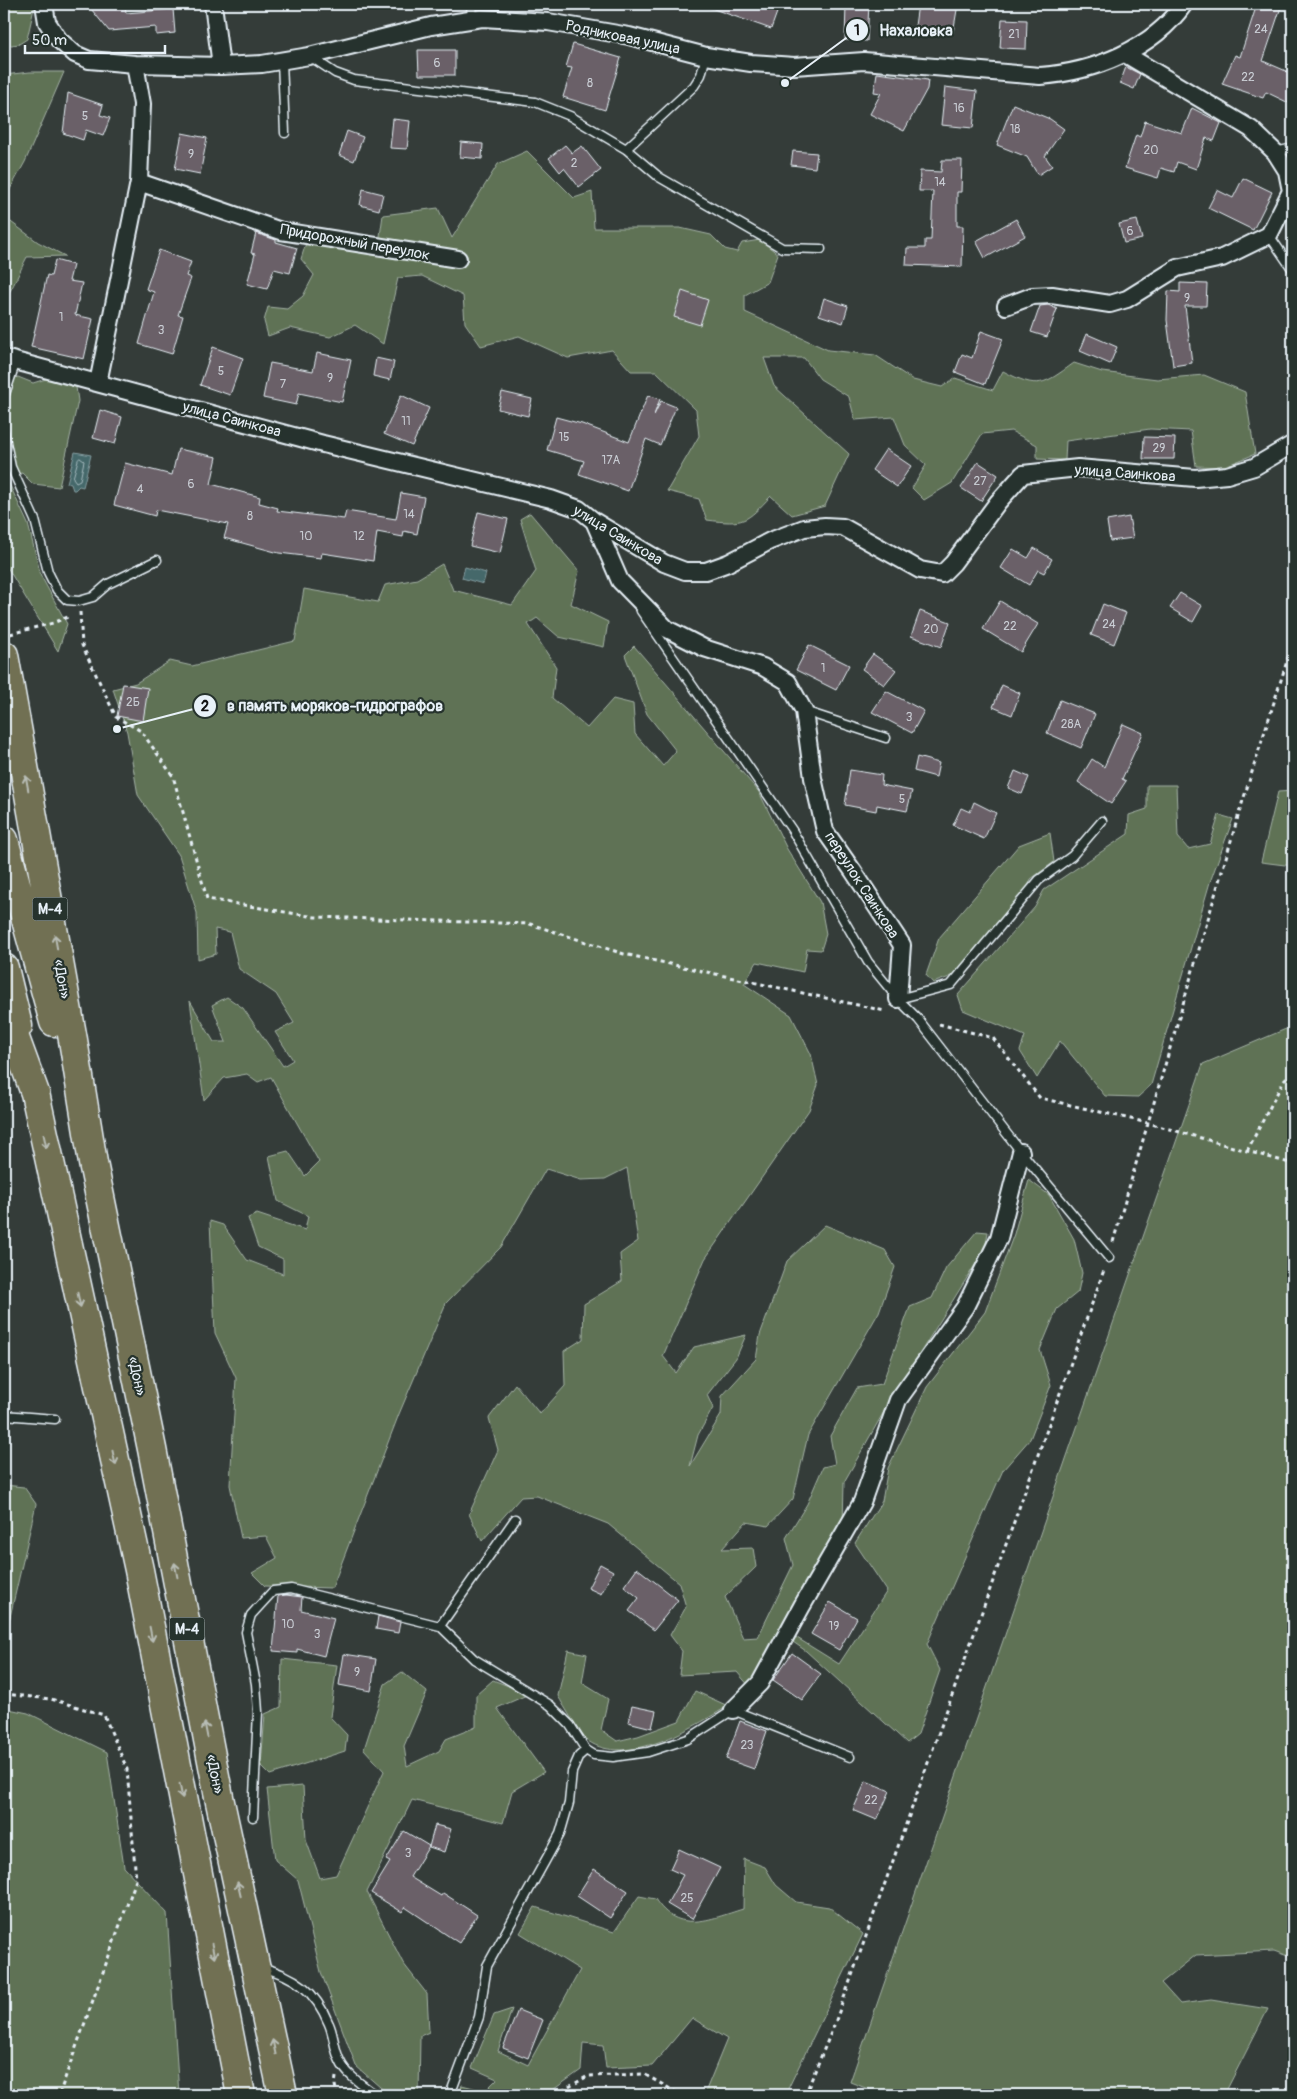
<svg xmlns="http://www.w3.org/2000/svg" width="1297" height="2099" viewBox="0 0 1297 2099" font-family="Pangolin,sans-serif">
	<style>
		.green { fill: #5f7255; stroke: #a4b2a6 }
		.water { fill: #44686a; stroke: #869fa3 }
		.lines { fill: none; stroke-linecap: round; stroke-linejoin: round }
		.shore { stroke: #a6babf; stroke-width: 1 }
		.building { fill: #6b6167; stroke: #e8f1f8 }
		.lane-casing { stroke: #e8f1f8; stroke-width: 11 }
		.street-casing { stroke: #e8f1f8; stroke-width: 20 }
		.highway-casing { stroke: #e8f1f8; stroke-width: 31 }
		.path { stroke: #e8f1f8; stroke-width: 3; stroke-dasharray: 4 4; stroke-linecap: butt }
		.lane { stroke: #26332d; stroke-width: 8 }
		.street { stroke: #26332d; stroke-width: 16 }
		.highway { stroke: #716f52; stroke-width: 28 }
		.oneway { stroke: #b8bdb6 }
		.labels { text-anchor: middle; stroke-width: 4.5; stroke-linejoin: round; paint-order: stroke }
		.number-label { font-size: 12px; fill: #c9cdd4 }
		.shield { fill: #26332d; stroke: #aeb8bb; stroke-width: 1 }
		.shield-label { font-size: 14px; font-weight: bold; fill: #e8f1f8 }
		.street-label { font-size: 15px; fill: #e8f1f8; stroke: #26332d }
		.leader { fill: none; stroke: #e8f1f8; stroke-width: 2 }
		.callout-dot { fill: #e8f1f8; stroke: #26332d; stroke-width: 2 }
		.mark-label { font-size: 15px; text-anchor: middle; font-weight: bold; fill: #111 }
		.callout-label { font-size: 16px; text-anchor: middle; font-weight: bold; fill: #e8f1f8; stroke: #26332d; stroke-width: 4.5; stroke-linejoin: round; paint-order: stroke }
	</style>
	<rect width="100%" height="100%" fill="#343c39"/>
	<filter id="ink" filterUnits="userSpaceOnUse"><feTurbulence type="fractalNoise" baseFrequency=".02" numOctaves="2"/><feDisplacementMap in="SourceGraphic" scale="10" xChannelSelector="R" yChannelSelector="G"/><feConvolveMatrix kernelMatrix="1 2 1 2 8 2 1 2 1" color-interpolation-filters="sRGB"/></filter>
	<g filter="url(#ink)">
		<path class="green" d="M4 4H35L27 39 19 44 4 46Z
			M30 72H64L25 162 4 200V75Z
			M527 151 574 198 592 192 594 228H680L711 235 725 249 737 252 742 243 760 240 778 254 768 282 745 295V312L828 350 875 355 913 380 942 387 955 378 993 390 1003 371C1039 390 1043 385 1074 363L1102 372 1157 379 1204 375 1245 392 1255 454 1223 467 1196 466 1191 431 1150 429 1066 441 1065 460 1037 459V445L1011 431 982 434 952 483 924 500 912 488 926 465 905 445 894 417 855 420 849 397 820 379 804 358H764L774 386 849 454 825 506 792 515 771 496C746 522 745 525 707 520L699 499 667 491 699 436 696 410 656 371H631L612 350 568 358 519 336 481 346 465 323 463 296 422 276 398 278 383 344 355 325 330 337 290 328 268 336 264 321 268 307 287 309 303 296 314 275 301 259 306 243 378 250 383 215 438 208 452 238 498 164Z
			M4 217 38 242 65 256 27 257C19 272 14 287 4 300Z
			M18 377 33 383 49 378 76 387 78 401 59 487 33 484 22 473 6 477 28 524 41 576 67 624 58 651 4 562V382Z
			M530 513 579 571 571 604 608 622 604 647 559 637 537 618 528 624 556 667 552 698 587 728 613 699 633 704 635 734 663 766 676 751 647 714 625 655 634 646 759 792 787 849 820 902 826 934 821 950 807 949 803 972 757 962 744 984 791 1015 811 1054 818 1085 809 1110 705 1259 663 1356 676 1373 694 1347 746 1335 736 1358 707 1395 713 1408 698 1435 690 1466 721 1415 722 1396 756 1359 760 1335 787 1261 825 1225 885 1250 895 1267 879 1312 808 1435 793 1499 768 1526 746 1522 722 1549 753 1548 756 1567 725 1597 743 1638 758 1637 793 1565 786 1538 807 1504 823 1467 835 1464 830 1436 857 1388 882 1384 910 1307 932 1298 946 1268 977 1231 988 1232 985 1249 890 1401 844 1482 843 1525 781 1628 839 1664 887 1591 855 1543 882 1501 888 1468 927 1387 985 1312 1014 1234 1029 1180 1049 1195 1074 1239 1082 1273 1078 1292 1057 1309 1040 1350 1051 1385 1030 1439 1003 1470 927 1644 940 1670 918 1734 907 1743 806 1651 780 1633 750 1687 737 1672 679 1675 682 1651 670 1635 686 1607 679 1583 608 1524 537 1496 521 1497 482 1541 469 1514 498 1450 489 1418 515 1384 540 1414 565 1386 564 1351 583 1339 584 1304 622 1281 620 1254 638 1241 627 1168 605 1179 581 1180 546 1169 501 1247 446 1303 399 1414 332 1588 265 1586 252 1573 277 1558 266 1536 241 1538 230 1485 236 1378 215 1333 210 1221 223 1225 247 1260 283 1274V1259L258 1247 248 1218 257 1214 305 1230 308 1216 278 1201 269 1156 288 1151 305 1176 319 1162 271 1077 258 1082 247 1074 224 1078 204 1100 190 1001 214 1042H226L212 1005 227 997 243 1008 283 1066 293 1060 275 1032 294 1023 276 994 239 969 230 932 215 929 216 954 198 959 197 913 179 855 138 795 127 732 113 689 136 683 170 661 192 666 295 641 304 589 378 602 385 585 417 579 442 564 453 590 512 605 536 571 520 519Z
			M1147 785H1176L1178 837 1188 849 1210 844 1219 815 1233 819 1210 882 1151 1085 1138 1097 1105 1096 1060 1041 1037 1078 1020 1051 1025 1036 963 1010 958 995 1035 907 1044 890 1128 834 1129 815 1147 809Z
			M1293 791V866L1261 862 1278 792Z
			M1050 833 1054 862 1031 879 1021 905 955 975 933 983 926 975 939 938 1019 845Z
			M1293 1026V1958L1274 1951 1196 1955 1161 1983 1180 2004 1211 2000 1268 2009 1224 2095H884L850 2082 1203 1064Z
			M4 1485 24 1487 36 1504 4 1643Z
			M568 1650 587 1654 582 1683 608 1699 601 1730 617 1741 638 1736 679 1721 695 1691 728 1706C694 1727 627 1768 588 1741 581 1736 564 1706 558 1696Z
			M282 1659 337 1665 330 1717 347 1735 345 1751 270 1775 261 1766 265 1714 281 1707Z
			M402 1672 427 1692 404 1746 407 1766 439 1751 446 1739 476 1727V1695L493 1680 529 1694 497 1708 544 1772 512 1791 503 1823 412 1800 367 1892 403 1963 427 1994 429 2032 420 2036 419 2095H389L356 2066 321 1972 298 1880 275 1860 267 1789 303 1786 306 1840 320 1878 336 1875 384 1771 364 1749 385 1684Z
			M4 1708 28 1713 107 1752 124 1867 167 1913 179 2095H4Z
			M744 1859 765 1867 776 1885 796 1902 829 1907 863 1934 785 2095H704L727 2039 692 2018 652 2066 606 2068 603 2045 583 2043 581 2070 550 2092 533 2095H459L462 2085 485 2091 497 2079 472 2068 494 2015 512 2009 498 2051 528 2065 580 1970 520 1933 535 1907 614 1932 639 1896 655 1899C678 1935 710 1919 743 1909Z"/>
		<path class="water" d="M75 452 91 455 83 487 79 486 75 490H73L71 484 67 483Z
			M465 567 486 573 483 584 462 578Z"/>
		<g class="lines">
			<path class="shore" d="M80 458 84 461 80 480 76 482 73 478 78 460Z"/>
		</g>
		<path class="building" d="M87 4H125L126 13 173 9 175 33 156 35V27L109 31Z
			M705 4H780L771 29 705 6Z
			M846 4H869L867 41 845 40Z
			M918 4H958L953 33 915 26Z
			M1257 4H1282L1263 61 1293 74V105L1266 92 1263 98 1222 84 1235 55 1240 57Z
			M1002 19 1027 20 1026 49 1000 48Z
			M573 44 621 58 605 110 563 97 572 68 566 67Z
			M418 50H455V75H419Z
			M1126 67 1140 74 1134 89 1120 83Z
			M877 73 928 80 927 89 904 131 870 114 881 93 874 92Z
			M945 87 977 91 973 128 941 125Z
			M68 93 103 105 100 115 110 118 103 136 86 130 83 140 63 133Z
			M1013 104 1050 119 1064 129 1045 156 1052 166 1038 175 1027 157 997 145Z
			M1192 108 1221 123 1214 141 1206 138 1196 169 1177 162 1174 172 1161 168 1158 178 1125 168 1136 135 1140 137 1145 121 1182 133Z
			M393 119 410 121 407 149 390 148Z
			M347 131 363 137 354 161 339 155Z
			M182 133 207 138 200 174 175 169Z
			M461 142 483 144 482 159 460 157Z
			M565 145 572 153 582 146 601 170 579 187 564 168 560 172 549 158Z
			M793 151 817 153 815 168 791 165Z
			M942 160H962L961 192H957V226H963L962 267 906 265 907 248H925V240H931L933 191H919L920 171 941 172Z
			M1243 178 1272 192 1253 230 1208 208 1217 190 1233 198Z
			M363 189 383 194 379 210 360 205Z
			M1016 219 1025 236 985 258 976 241Z
			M1137 220 1142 239 1124 243 1119 224Z
			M256 233 276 240V242L297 248 290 273 274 269 267 289 247 284 255 254 251 253Z
			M159 250 191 262 186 276 191 278 178 315 183 316 172 354 139 344 154 292 146 289Z
			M55 260 73 265 69 281 82 283 75 315 93 319 84 359 31 347 47 275 51 276Z
			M1180 283 1207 284 1206 306H1185L1192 363 1173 366 1167 320 1168 291 1180 292Z
			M682 291 708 300 700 325 674 317Z
			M824 298 848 306 843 323 819 315Z
			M1048 305 1057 309 1047 337 1031 332 1040 306Z
			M981 331 1003 339 985 384 955 372 962 354 972 358Z
			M1087 334 1117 347 1110 364 1080 351Z
			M213 347 243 358 230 395 200 385Z
			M317 353 351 360 342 402 299 393 296 405 263 398 270 363 313 371Z
			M376 358 394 362 390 380 373 376Z
			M502 392 532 399 528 416 498 409Z
			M401 395 429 408 412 446 384 434Z
			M648 395 660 399 654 415 661 401 676 407 660 445 646 439 628 491 579 474 584 461 547 450 556 417 582 424 629 442Z
			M100 410 122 417 115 444 93 438Z
			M1144 437 1175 438 1174 459H1143Z
			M178 449 217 457 211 484 260 497 259 503 278 508 277 511 344 519 346 511 396 519 401 493 424 497 417 534 404 531 403 537 377 532 373 561 322 553 321 558 279 553 224 538 228 524 156 510 155 516 114 505 125 463 172 475Z
			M886 449 911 466 897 487 872 470Z
			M978 462 998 475 981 501 961 488Z
			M478 512 508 519 500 553 470 546Z
			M1129 517 1133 538 1110 541 1107 521Z
			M1034 548 1052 559 1044 573 1038 570 1029 585 1001 568 1013 549 1028 558Z
			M1180 593 1202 606 1193 622 1170 608Z
			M1000 601 1038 624 1021 652 983 629Z
			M1103 604 1126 613 1114 644 1091 635Z
			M920 611 950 622 941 647 911 636Z
			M809 645 849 665 836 690 796 670Z
			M873 654 896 670 884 685 862 669Z
			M123 684 148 688 143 721 117 716Z
			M1002 685 1020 693 1012 715 993 707Z
			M886 691 924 711 912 733 872 712Z
			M1060 700 1095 714 1081 748 1047 733Z
			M1123 724 1143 733 1122 779 1126 781 1111 804 1078 782 1092 759 1104 767Z
			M917 757 939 763 936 777 914 771Z
			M850 770 882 775 881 785 912 791 907 811 877 805 876 811 845 805Z
			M1015 771 1029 777 1022 794 1008 788Z
			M974 802 996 813 984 839 953 825 961 808 970 812Z
			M600 1564 613 1571 601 1594 588 1588Z
			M637 1568 678 1600 654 1630 629 1611 639 1598 624 1586Z
			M286 1595 302 1597 301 1610 334 1618 324 1656 297 1649V1653L273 1651 278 1596Z
			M830 1602 857 1618 839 1650 811 1634Z
			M378 1616 400 1622 398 1633 376 1629Z
			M792 1653 821 1674 802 1700 773 1680Z
			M344 1654 376 1659 371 1691 339 1685Z
			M632 1706 656 1711 652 1728 628 1722Z
			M740 1721 767 1731 754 1769 726 1759Z
			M866 1781 890 1791 877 1820 853 1810Z
			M435 1825 451 1829 444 1852 429 1847Z
			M404 1831 429 1846 410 1877 441 1896 443 1893 477 1915 459 1943 405 1907 402 1912 371 1893 390 1862 386 1860Z
			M679 1849 720 1868 692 1919 667 1904 683 1875 670 1869Z
			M594 1869 628 1891 610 1918 577 1896Z
			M518 2010 543 2020 528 2058 503 2048Z"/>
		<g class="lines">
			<defs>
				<path id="lane" d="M471 4 472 20
					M311 57 335 73 354 80 535 102 570 116 626 149 659 177 782 248 821 249
					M282 61 285 133
					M626 149 694 86 701 75 706 56
					M1275 152 1293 148
					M1269 235 1293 270
					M4 397 16 361
					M4 432 11 467 35 520 48 572 57 590 67 600 79 601 93 597 108 584 157 560
					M641 611 792 830 868 962 898 999 951 985 1039 880 1072 856 1102 821
					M804 711 886 738
					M898 999 918 1019 1021 1152 1109 1258
					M4 1415 55 1419
					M440 1626 474 1659 550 1705 570 1725 586 1750 594 1755 613 1757 648 1752 688 1739 733 1710 850 1757
					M253 1817 258 1712 256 1684 246 1632 251 1615 273 1591 291 1589 440 1626 515 1519
					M261 1967C295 1976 315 1990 329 2024 334 2035 334 2049 340 2061 346 2075 364 2086 376 2095
					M450 2095 479 2017 487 1966 560 1834 569 1803 572 1772 579 1756 586 1750"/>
				<path id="street" d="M44 4 47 22 59 40 75 54 89 60 135 64 221 66 262 64 309 56 431 26 482 18 548 22 629 36 706 56 751 63 794 66 864 61 1040 76C1094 72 1153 49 1184 4
					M213 4 221 66
					M139 182 281 231 458 259
					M1006 306 1032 296 1052 295 1110 304 1127 299 1177 268 1222 258 1269 235 1291 191 1287 171 1275 152 1251 129 1125 54
					M4 358 323 444 551 499 579 509 594 521 664 563 685 571H706L728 563 770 541 804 528 825 526 843 527 920 570 942 574 953 563 998 502 1023 474 1078 468 1195 478 1227 475 1254 467 1293 444
					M98 383 139 182 142 104 135 64
					M594 521 620 581 667 629 704 648 763 667 788 682 804 711 813 778 825 831 853 871 902 945 898 999
					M733 1710 760 1683 802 1606 862 1502 898 1400 965 1307 999 1238 1021 1152"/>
				<path id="highway" d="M4 655 73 1040 93 1163 152 1449 220 1802 283 2095
					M4 840 54 1022
					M4 968 18 1026
					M4 1008 35 1093 139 1570 241 2095"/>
			</defs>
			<use href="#lane" class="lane-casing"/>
			<use href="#street" class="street-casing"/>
			<use href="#highway" class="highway-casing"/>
			<path class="path" d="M80 612 82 645 116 717 141 731 173 776 207 899 315 917 530 924 624 954 885 1011
				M10 634 53 623 70 616
				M939 1024 993 1038 1040 1098 1148 1123 1293 1164
				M1247 1151 1284 1080 1293 1071
				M1113 1242 1240 810 1293 642
				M4 1694 51 1699 104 1715 127 1769 136 1880 59 2095
				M336 2077 335 2085 337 2095
				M555 2095 588 2076 644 2074 681 2095
				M805 2095 835 2023 1104 1270"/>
			<use href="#lane" class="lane"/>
			<use href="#street" class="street"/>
			<use href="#highway" class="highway"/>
		</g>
		<defs><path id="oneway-shaft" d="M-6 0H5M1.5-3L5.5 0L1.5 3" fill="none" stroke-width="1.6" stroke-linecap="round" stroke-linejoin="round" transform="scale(1.25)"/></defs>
		<g class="oneway">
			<use href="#oneway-shaft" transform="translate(27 783) rotate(-100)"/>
			<use href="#oneway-shaft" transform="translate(56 942) rotate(-100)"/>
			<use href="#oneway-shaft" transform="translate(45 1141) rotate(78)"/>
			<use href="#oneway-shaft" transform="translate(79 1300) rotate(78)"/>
			<use href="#oneway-shaft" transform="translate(114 1458) rotate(78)"/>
			<use href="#oneway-shaft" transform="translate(176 1570) rotate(-101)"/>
			<use href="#oneway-shaft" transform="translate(151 1634) rotate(79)"/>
			<use href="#oneway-shaft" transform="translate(206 1730) rotate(-101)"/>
			<use href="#oneway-shaft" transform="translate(181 1791) rotate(79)"/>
			<use href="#oneway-shaft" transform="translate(239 1889) rotate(-103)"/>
			<use href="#oneway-shaft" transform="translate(213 1951) rotate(79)"/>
			<use href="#oneway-shaft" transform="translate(274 2047) rotate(-102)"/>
		</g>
	</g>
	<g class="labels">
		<g class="number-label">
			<text x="1261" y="33">24</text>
			<text x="1014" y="38">21</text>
			<text x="437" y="67">6</text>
			<text x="1248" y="81">22</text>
			<text x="590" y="87">8</text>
			<text x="959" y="112">16</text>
			<text x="85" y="120">5</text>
			<text x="1015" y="133">18</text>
			<text x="1151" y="154">20</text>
			<text x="191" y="158">9</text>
			<text x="574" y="167">2</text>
			<text x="940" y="186">14</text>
			<text x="1130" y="235">6</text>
			<text x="1187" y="302">9</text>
			<text x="61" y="321">1</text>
			<text x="161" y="334">3</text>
			<text x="221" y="375">5</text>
			<text x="330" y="382">9</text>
			<text x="283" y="388">7</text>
			<text x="406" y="425">11</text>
			<text x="564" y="441">15</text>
			<text x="1159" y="452">29</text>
			<text x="611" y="464">17А</text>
			<text x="980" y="485">27</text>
			<text x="191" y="488">6</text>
			<text x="140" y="493">4</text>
			<text x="409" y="518">14</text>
			<text x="250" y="520">8</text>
			<text x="306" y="540">10</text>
			<text x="359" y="540">12</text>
			<text x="1109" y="628">24</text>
			<text x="1010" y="630">22</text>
			<text x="931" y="633">20</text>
			<text x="823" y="672">1</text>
			<text x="133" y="706">2Б</text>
			<text x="909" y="721">3</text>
			<text x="1071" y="728">28А</text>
			<text x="902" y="803">5</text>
			<text x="288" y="1628">10</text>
			<text x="834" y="1630">19</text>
			<text x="317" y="1638">3</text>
			<text x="357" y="1676">9</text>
			<text x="747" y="1749">23</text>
			<text x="871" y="1804">22</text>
			<text x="408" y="1857">3</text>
			<text x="687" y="1902">25</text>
		</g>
		<g class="shield">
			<rect x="32.5" y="897.5" width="35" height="23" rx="4"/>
			<rect x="169.5" y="1617.5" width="35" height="23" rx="4"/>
		</g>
		<g class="shield-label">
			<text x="50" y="914">М-4</text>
			<text x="187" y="1634">М-4</text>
		</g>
		<g class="street-label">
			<text transform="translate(623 37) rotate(12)" y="5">Родниковая улица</text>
			<text transform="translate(355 242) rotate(10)" y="5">Придорожный переулок</text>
			<text transform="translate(232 419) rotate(15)" y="5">улица Саинкова</text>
			<text transform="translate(1125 473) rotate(4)" y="5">улица Саинкова</text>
			<text transform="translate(618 535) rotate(31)" y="5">улица Саинкова</text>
			<text transform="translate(862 885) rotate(57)" y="5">переулок Саинкова</text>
			<text transform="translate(62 979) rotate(80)" y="5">«Дон»</text>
			<text transform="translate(137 1376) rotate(78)" y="5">«Дон»</text>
			<text transform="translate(215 1774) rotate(79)" y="5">«Дон»</text>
		</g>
	</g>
	<path class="leader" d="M785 83L857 30M117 729L205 706"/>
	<g class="callout-dot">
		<circle cx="785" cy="83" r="5"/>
		<circle cx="117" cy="729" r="5"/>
		<circle cx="857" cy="30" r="12"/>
		<circle cx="205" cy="706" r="12"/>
	</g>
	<g class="mark-label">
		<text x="857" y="35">1</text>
		<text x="205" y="711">2</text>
	</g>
	<g class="callout-label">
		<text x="916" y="36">Нахаловка</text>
		<text x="335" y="711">в память моряков-гидрографов</text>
	</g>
	<rect width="1297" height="2099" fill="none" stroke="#26332d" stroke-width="20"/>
	<rect x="10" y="10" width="1277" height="2079" fill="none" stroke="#e8f1f8" stroke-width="2" filter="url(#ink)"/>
	<path d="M25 45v8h140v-8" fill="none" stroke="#e8f1f8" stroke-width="2.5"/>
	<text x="32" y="45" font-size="15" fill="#e8f1f8" stroke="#26332d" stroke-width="4" paint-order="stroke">50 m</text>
</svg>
